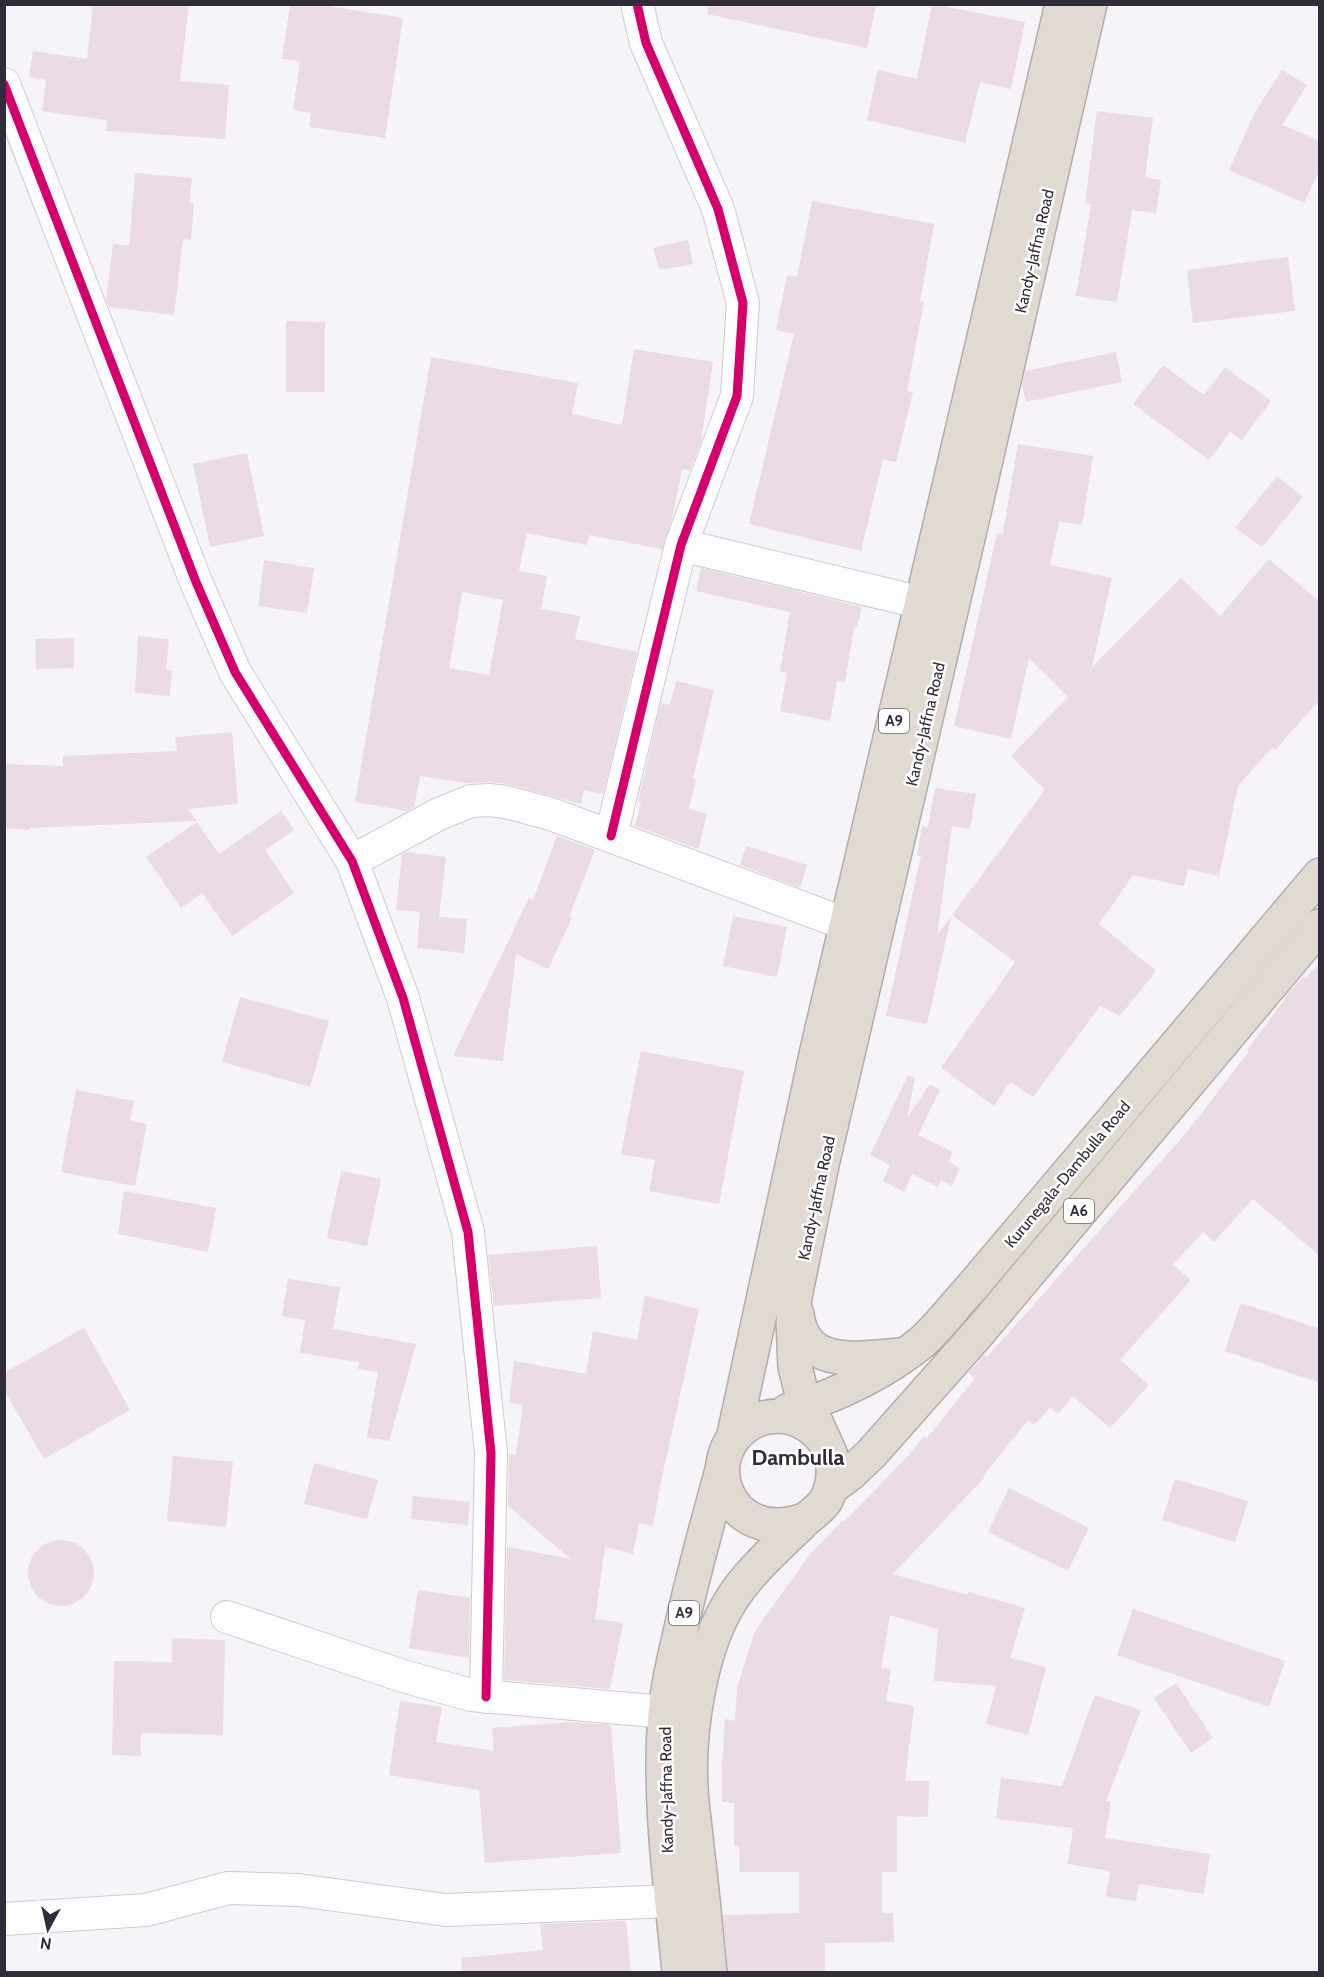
<svg xmlns="http://www.w3.org/2000/svg" width="1324" height="1977" viewBox="0 0 1324 1977" font-family="Cabin,sans-serif">
	<style>
		.building { fill: #eadbe4; fill-rule: evenodd }
		.lines { fill: none; stroke-linecap: round; stroke-linejoin: round }
		.minor-casing { stroke: #cdcad2; stroke-width: 34 }
		.highway-casing { stroke: #b4aca8; stroke-width: 36 }
		.minor { stroke: #fefdfe; stroke-width: 32 }
		.highway { stroke: #e0dad2; stroke-width: 33 }
		.cycleway-casing { stroke: #fff; stroke-width: 13 }
		.cycleway { stroke: #d6006c; stroke-width: 9 }
		.labels { text-anchor: middle; stroke-width: 5; stroke-linejoin: round; paint-order: stroke }
		.shield { fill: #fff; stroke: #6f6b74; stroke-width: 1.5 }
		.shield-label { font-size: 15px; font-weight: bold; fill: #312c39 }
		.street-label { font-size: 16px; fill: #312c39; stroke: #fff }
		.district-label { font-size: 22px; font-weight: bold; fill: #312c39; stroke: #fff }
	</style>
	<rect width="100%" height="100%" fill="#f6f4f9"/>
	<path class="building" d="M93 4H189L180 81 229 85 225 139 106 131 107 120 42 111 46 80 29 77 33 51 87 59Z
		M290 4H315L403 18 385 138 309 127 311 113 293 110 300 61 282 59Z
		M708 4H876L867 48 707 14Z
		M932 4 1025 22 1011 89 980 82 965 143 867 120 878 70 917 79Z
		M1282 70 1307 85 1282 125 1320 141V169L1304 203 1229 170 1255 112Z
		M1097 111 1153 118 1145 177 1161 180 1156 213 1132 210 1117 302 1076 296 1091 204 1085 203Z
		M135 173 192 178 189 203H194L191 240 183 239 174 315 109 307 106 300 113 244 129 246Z
		M812 201 934 224 920 301 924 302 907 391 913 392 896 462 883 459 861 551 749 524 794 334 776 330 787 275 797 277Z
		M688 240 693 264 659 270 653 248Z
		M1288 257 1295 311 1193 323 1187 270Z
		M286 321 325 322V392H286Z
		M634 349 713 362 701 441 690 470 682 469 672 519 662 549 589 535 587 545 527 533 519 571 547 576 541 609 580 616 575 639 637 652 603 794 584 790 581 804 508 784 488 782 468 783 420 776 414 807 407 811 355 802 431 357 578 383 572 414 622 425ZM462 592 503 600 489 675 449 668Z
		M1116 352 1122 382 1026 402 1022 385 1025 371Z
		M1163 365 1204 395 1225 367 1271 401 1242 440 1230 432 1209 460 1133 404Z
		M1018 444 1093 456 1082 525 1059 521 1050 565 1112 578 1092 667 1181 578 1220 616 1269 559 1320 602V700L1275 750 1272 748 1238 786 1219 876 1188 869 1184 886 1133 875 1099 924 1156 971 1120 1016 1100 1006 1033 1097 1010 1082 994 1106 941 1068 1015 962 952 915 1045 790 1011 756 1068 697 1029 658 1011 739 954 726 997 533 1003 534Z
		M247 453 264 536 210 547 193 464Z
		M1277 476 1303 497 1262 547 1235 528Z
		M264 560 314 568 307 613 258 606Z
		M701 568 862 607 857 627H854L845 682 837 681 830 721 780 711 787 673 780 671 790 612 696 591Z
		M138 636 169 639 166 670H172L170 696 135 693Z
		M74 638V668L36 669 35 639Z
		M676 681 714 690 693 778 696 779 689 809 707 814 698 849 635 826 641 802H638L661 703 670 705Z
		M232 732 238 804 188 809 197 821 30 828V830L4 828V764L63 766V756L177 751 175 737Z
		M935 788 976 794 970 829 952 826 937 935 951 917 927 1024 886 1016 921 856H917L922 826 928 827Z
		M281 811 294 830 265 850 294 893 232 936 202 893 181 908 146 857 197 822 219 854Z
		M557 836 595 850 569 917 572 918 548 969 516 954 503 1061 453 1056 529 898 533 900Z
		M746 846 807 865 800 888 740 865Z
		M406 852 446 857 439 917 467 919 464 953 417 948 420 912 396 910 402 854Z
		M733 916 787 927 777 977 723 966Z
		M1320 962V1256L1253 1199 1214 1242 1203 1232 1173 1265 1191 1280 1120 1360 1149 1385 1110 1428 1073 1396 1058 1414 1050 1408 1034 1425 1028 1420 983 1476 985 1477 893 1574 967 1595 968 1592 1025 1608 1010 1658 1046 1667 1028 1735 986 1724 996 1686 934 1681 938 1629 890 1615 881 1668 891 1669 886 1701 914 1706 905 1781H929L928 1817 897 1816V1872H882V1913H893L894 1942 825 1943V1972H728L723 1915 799 1913V1872H739V1846H734V1803L722 1802V1765L725 1719 735 1721 737 1688 755 1631 811 1553 843 1520 844 1522 907 1457 924 1436 927 1438 975 1378 968 1373 984 1355 987 1357 1187 1132 1249 1051 1247 1050 1285 999 1284 998 1304 976 1306 978Z
		M240 997 329 1021 310 1087 222 1062Z
		M641 1051 744 1071 719 1204 649 1191 655 1160 621 1154Z
		M908 1075 915 1078 907 1118 930 1084 940 1090 918 1135 953 1152 948 1162 960 1168 952 1186 941 1180 938 1187 912 1174 904 1192 883 1181 890 1165 870 1155Z
		M76 1090 134 1101 130 1121 147 1124 135 1186 61 1172Z
		M341 1171 381 1179 367 1246 327 1238Z
		M124 1191 216 1208 208 1252 118 1234Z
		M597 1246 601 1298 494 1306 488 1255Z
		M288 1279 340 1287 333 1329 416 1344 389 1441 367 1437 378 1372 358 1369 359 1362 300 1353 305 1320 282 1316Z
		M645 1296 699 1309 661 1481 653 1526 639 1523 633 1554 605 1547 595 1619 623 1623 610 1689 504 1680 507 1547 571 1559 508 1506 509 1454 516 1455 523 1405 509 1402 514 1361 586 1374 593 1331 637 1340Z
		M1241 1303 1320 1329V1383L1225 1351Z
		M84 1328 130 1410 44 1459 4 1390V1373Z
		M173 1456 233 1462 226 1527 167 1521Z
		M314 1463 378 1480 367 1519 304 1504Z
		M1175 1479 1248 1501 1235 1542 1162 1520Z
		M1009 1488 1089 1528 1068 1571 988 1532Z
		M413 1496 470 1502 468 1525 411 1519Z
		M28 1573a33 33 0 1 1 66 0a33 33 0 1 1-66 0Z
		M418 1590 470 1598 469 1658 409 1648Z
		M1133 1609 1285 1661 1269 1707 1117 1655Z
		M172 1638 225 1640 223 1735 141 1733V1756L112 1755 114 1661 172 1662Z
		M1176 1683 1213 1738 1191 1753 1154 1698Z
		M1095 1695 1141 1710 1106 1801H1111L1105 1838 1210 1854 1204 1894 1139 1884 1136 1901 1106 1897 1110 1871 1068 1864 1073 1828 996 1819 1001 1778 1062 1786Z
		M400 1701 442 1707 436 1742 494 1751 492 1728 571 1722 611 1725 621 1853 485 1863 479 1790 389 1775Z
		M626 1921 631 1972H462L461 1958 543 1950 540 1924Z"/>
	<g class="lines">
		<defs>
			<path id="minor" d="M4 84 196 582 235 672 352 861 403 998 468 1232 491 1453 486 1697
				M681 545 948 609
				M611 836 681 545 737 396 743 303 718 209 646 43 637 4
				M352 861 439 814 471 801 489 800 506 802 551 814 846 924
				M227 1617 403 1676 471 1695 665 1712
				M4 1919 146 1910 228 1888 298 1890 446 1910 672 1901 697 1904"/>
			<path id="highway" d="M797 1314C804 1370 859 1358 900 1355
				M787 1411C835 1396 883 1374 922 1342 940 1326 955 1305 972 1287L1320 875
				M733 1439 817 1050 1062 4
				M825 1442 800 1387 795 1367 793 1320 795 1297 822 1165 972 521 1090 4
				M831 1488 850 1474 872 1453 980 1331 1320 926
				M679 1972C671 1887 658 1800 665 1714 667 1686 674 1659 680 1633 692 1578 707 1524 722 1470
				M710 1972C706 1933 703 1894 698 1855 696 1832 692 1810 691 1787 688 1732 700 1650 730 1602 747 1574 776 1548 800 1525 808 1516 819 1511 826 1500 830 1492 833 1483 833 1474 836 1434 791 1404 755 1421 693 1451 726 1548 804 1520"/>
		</defs>
		<use href="#minor" class="minor-casing"/>
		<use href="#highway" class="highway-casing"/>
		<use href="#minor" class="minor"/>
		<use href="#highway" class="highway"/>
		<defs>
			<path id="cycleway" d="M4 84 196 582 235 672 352 861 403 998 468 1232 491 1453 486 1697
				M611 836 681 545 737 396 743 303 718 209 646 43 637 4"/>
		</defs>
		<use href="#cycleway" class="cycleway-casing"/>
		<use href="#cycleway" class="cycleway"/>
	</g>
	<g class="labels">
		<g class="shield">
			<rect x="879" y="709" width="30" height="24" rx="4.5"/>
			<rect x="1064" y="1199" width="30" height="24" rx="4.5"/>
			<rect x="669" y="1601" width="30" height="24" rx="4.5"/>
		</g>
		<g class="shield-label">
			<text x="894" y="726">A9</text>
			<text x="1079" y="1216">A6</text>
			<text x="684" y="1618">A9</text>
		</g>
		<g class="street-label">
			<text transform="translate(1034 251) rotate(-77)" y="6">Kandy-Jaffna Road</text>
			<text transform="translate(925 724) rotate(-77)" y="6">Kandy-Jaffna Road</text>
			<text transform="translate(1067 1174) rotate(-50)" y="6">Kurunegala-Dambulla Road</text>
			<text transform="translate(816 1198) rotate(-78)" y="6">Kandy-Jaffna Road</text>
			<text transform="translate(666 1790) rotate(-91)" y="6">Kandy-Jaffna Road</text>
		</g>
		<g class="district-label">
			<text x="798" y="1465">Dambulla</text>
		</g>
	</g>
	<rect width="1324" height="1977" fill="none" stroke="#312c39" stroke-width="12"/>
	<g transform="translate(48 1929) rotate(188)" stroke="#ffffff" stroke-width="4.5" paint-order="stroke">
	<path d="M0-4.5L10 22L0 15L-10 22Z" fill="#312c39"/>
	<text y="-9" font-size="16" font-weight="bold" text-anchor="middle" fill="#312c39">N</text>
	</g>
</svg>
